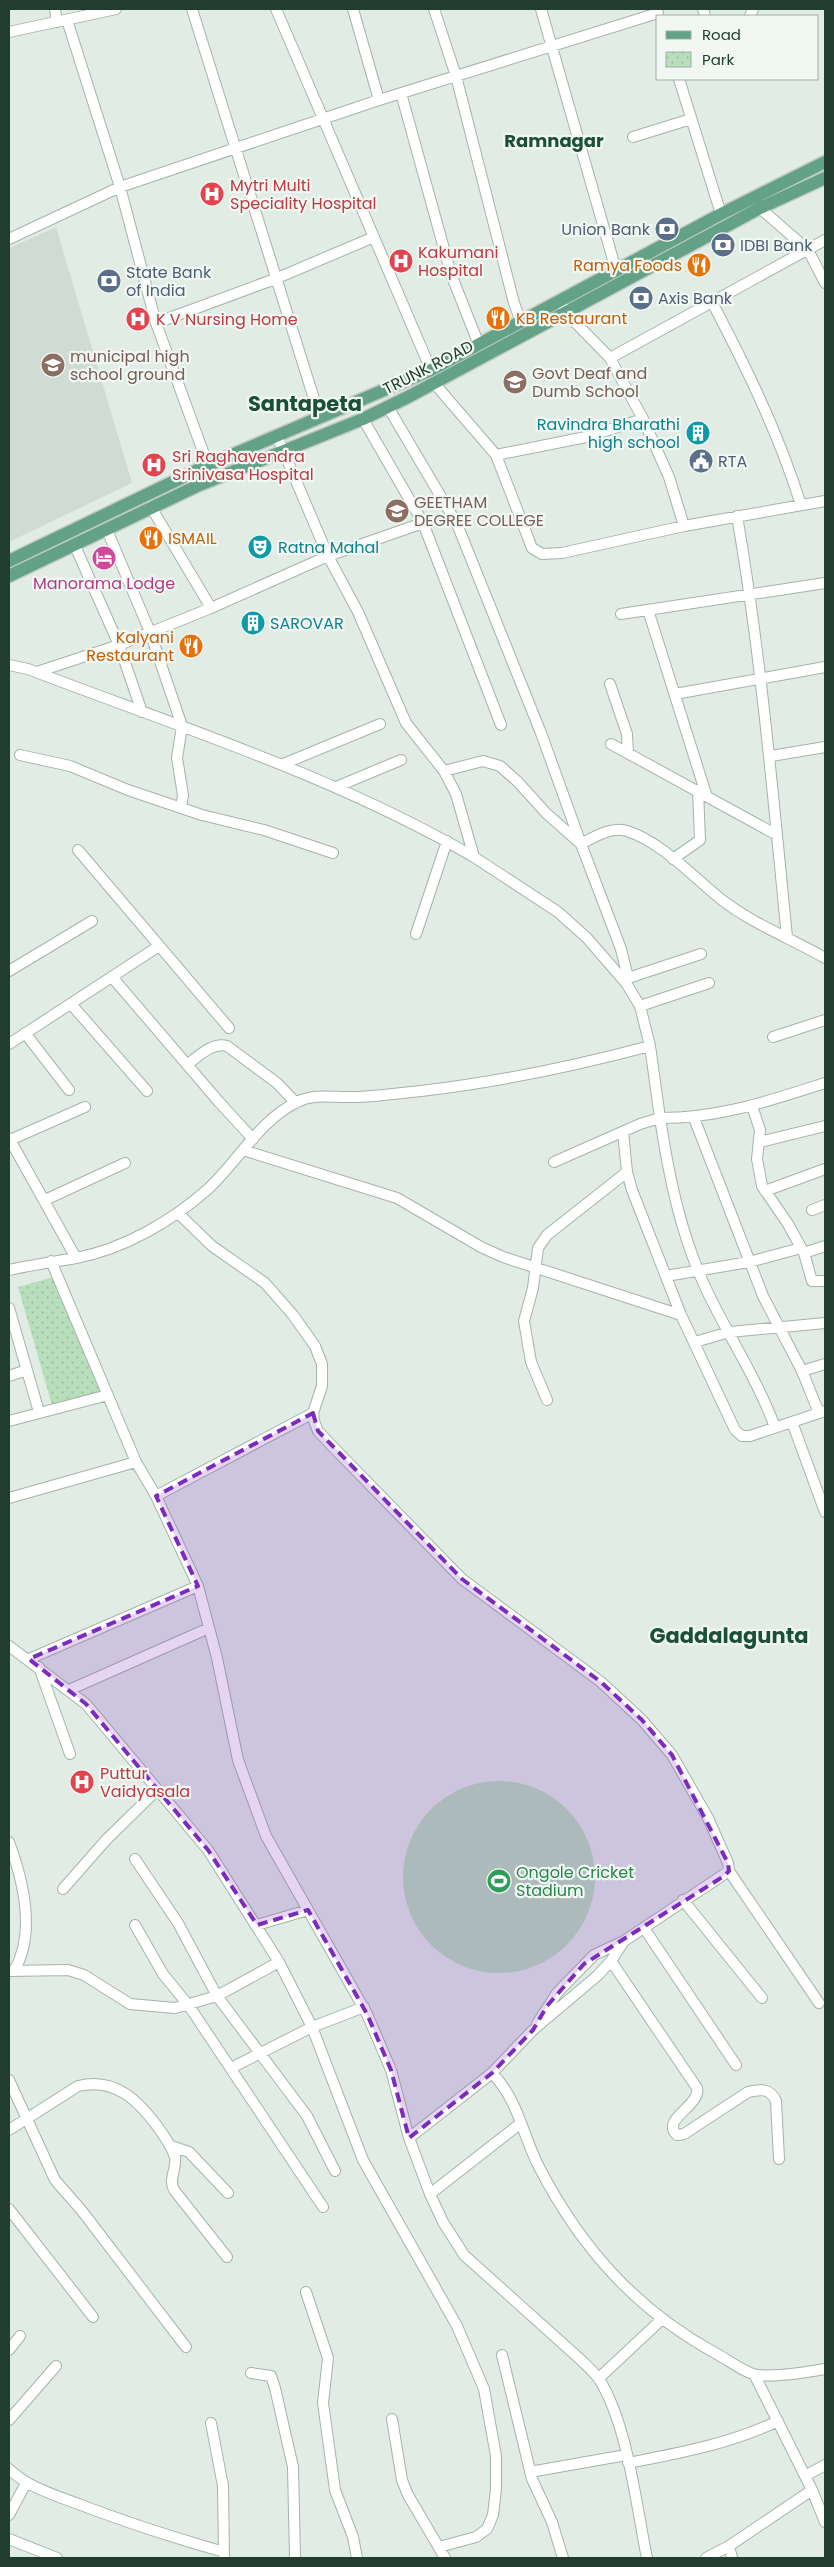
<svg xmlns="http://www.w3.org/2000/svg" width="834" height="2567" viewBox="0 0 834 2567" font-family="Poppins,sans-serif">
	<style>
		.built { fill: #cfdcd3 }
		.grass { fill: #b9debc }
		.park { fill: url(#park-dots) }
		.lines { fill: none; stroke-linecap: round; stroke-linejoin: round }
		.minor-casing { stroke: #a4b4ab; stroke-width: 12 }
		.major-casing { stroke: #c1c9c5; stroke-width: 15 }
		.minor { stroke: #fff; stroke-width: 10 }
		.major { stroke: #64a287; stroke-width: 12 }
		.marked { fill: #7b2cbf; fill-opacity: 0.2; stroke: #7b2cbf; stroke-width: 4; stroke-dasharray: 10 6; stroke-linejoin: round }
		.labels { text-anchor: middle; stroke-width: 4.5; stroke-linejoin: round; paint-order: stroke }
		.health-label { font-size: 16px; fill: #be3a42; stroke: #f1f8f3; text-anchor: start }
		.service-label { font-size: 16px; fill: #4e5e75; stroke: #f1f8f3; text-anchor: start }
		.food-label { font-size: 16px; fill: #c56008; stroke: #f1f8f3; text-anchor: end }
		.education-label { font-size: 16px; fill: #785e54; stroke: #f1f8f3; text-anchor: start }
		.street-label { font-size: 16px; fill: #213d30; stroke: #f1f8f3 }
		.culture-label { font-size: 16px; fill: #0d838f; stroke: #f1f8f3; text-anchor: start }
		.hotel-label { font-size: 16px; fill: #b23c85; stroke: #f1f8f3 }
		.leisure-label { font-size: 16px; fill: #27864d; stroke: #f1f8f3; text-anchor: start }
		.neighbourhood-label { font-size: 18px; font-weight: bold; fill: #1c4f39; stroke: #f1f8f3 }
		.district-label { font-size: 21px; font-weight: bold; fill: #1c4f39; stroke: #f1f8f3 }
	</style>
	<defs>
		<pattern id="park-dots" width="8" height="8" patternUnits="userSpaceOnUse" patternTransform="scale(1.25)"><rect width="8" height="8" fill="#b9debc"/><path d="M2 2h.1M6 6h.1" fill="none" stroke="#9fbfa2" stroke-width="1.8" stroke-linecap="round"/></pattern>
	</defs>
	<rect width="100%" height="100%" fill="#e1ece5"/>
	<path class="built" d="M56 227 132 483 9 542V248Z"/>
	<path class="grass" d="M403 1877a96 96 0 1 1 192 0a96 96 0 1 1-192 0Z"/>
	<path class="park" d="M61 1275 110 1401 54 1412 18 1287Z"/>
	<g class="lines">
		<defs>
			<path id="minor" d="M55 9 57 22
				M192 9 320 418
				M276 9 431 370
				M353 9 379 100
				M434 9 456 76 514 303 521 322
				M541 9 616 270
				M703 9 705 16
				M750 16 753 9
				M67 20 120 187 156 323 213 479
				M9 32 116 9
				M679 79 721 214
				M401 93 451 274 479 345
				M633 137 691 119
				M760 208 808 250 825 283
				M9 239 120 187 379 100 658 13
				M712 302C747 369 778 432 801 505
				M563 306 566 313 610 358 643 419 669 477 684 526
				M156 323 275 279 374 237
				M610 358 825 240
				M434 383 496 455 532 548 542 554 562 553 684 526 825 501
				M388 407 457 524 541 733 581 844C594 837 612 826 627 831 662 842 694 878 722 900 753 924 792 939 825 958
				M363 419 423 523 501 725
				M496 455 586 437 643 419
				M151 507 211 608
				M737 516C761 655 773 796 787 937
				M107 530 150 632 182 726 177 758 183 795 181 807
				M75 546 119 645 142 712
				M648 610 706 794
				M621 614 825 583
				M9 665 28 669C179 727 333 775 474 857
				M37 672 119 645 211 608 328 556 423 523
				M610 684 627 734 628 753
				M675 694 825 667
				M611 744 777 835
				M20 755 70 766 128 790 202 815 264 830 333 853
				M771 756 825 747
				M283 764 380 724
				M444 771 483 761 500 766 518 782 546 813 581 844 621 949 628 978 626 983
				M336 787 401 760
				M78 850 229 1028
				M673 859 700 840 698 790
				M416 934 447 841
				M9 971 92 921
				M112 977 219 1102 253 1139
				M628 978 701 954
				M71 1004 147 1091
				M640 1006 709 983
				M25 1033 69 1090
				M773 1037 825 1020
				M9 1044 159 946
				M650 1046 660 1118C720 1118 769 1101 825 1083
				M188 1064C199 1056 212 1042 227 1046L277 1083 296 1103
				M752 1106 760 1130 757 1159 762 1186 788 1224 804 1253 812 1281H825
				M694 1118 763 1296 802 1371 819 1413
				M623 1132 627 1172 632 1190 681 1315 735 1430 742 1436H750L825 1411
				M9 1138 76 1258
				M10 1140 85 1107
				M760 1142 825 1126
				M243 1150 397 1198 481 1247 503 1257 681 1315
				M554 1162 640 1124 660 1118C669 1177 681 1236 707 1291 729 1337 757 1379 775 1427
				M765 1191 825 1169
				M45 1200 125 1163
				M812 1210 825 1205
				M178 1213 212 1246 265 1283 293 1315 315 1346 322 1364V1386L313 1413 314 1421 318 1431 333 1447 462 1579 601 1682 642 1720 672 1755 708 1818 728 1863 729 1871 819 2003
				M804 1253 825 1246
				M51 1261 136 1462 156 1496 198 1586 217 1658 238 1760 266 1836 367 2014 391 2070 409 2138 430 2194 443 2222 464 2255 581 2360C587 2366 594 2372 599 2379 628 2425 636 2505 647 2558
				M9 1270C31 1265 53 1262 76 1258 124 1249 172 1221 208 1189 238 1161 260 1120 297 1102 316 1093 333 1098 353 1097 375 1097 398 1093 421 1091 498 1082 575 1066 650 1046L640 1006 626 983 587 938 558 912 474 857 456 794 444 771 406 723 358 612 328 556 277 436
				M666 1276 749 1262 801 1248
				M9 1308 39 1412
				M695 1342 729 1332 825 1323
				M802 1371 825 1364
				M9 1376 27 1370
				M547 1400 531 1362 524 1321 533 1288 538 1248 547 1235 627 1172
				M9 1421 108 1395
				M792 1422 825 1512
				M156 1496 313 1413
				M9 1498 136 1462
				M9 1646 86 1704 208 1850 279 1962 312 2027 363 2160 457 2326 484 2389 496 2456V2489L493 2515 487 2529 476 2537 439 2547
				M29 1659 198 1586
				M39 1667 70 1754
				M69 1690 209 1628
				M9 1842C23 1880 36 1934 14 1971
				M135 1859 178 1923 217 1996 307 2116 335 2171
				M63 1889 106 1840 157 1790
				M683 1900 762 1998
				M135 1925 163 1974 189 2006 323 2207
				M257 1925 308 1910
				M644 1928 736 2065
				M611 1961 697 2088C701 2106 660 2119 677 2135L684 2134 748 2092C761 2089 770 2088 776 2101L779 2159
				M9 1971 68 1970 84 1975 130 2004 175 2008 217 1996 279 1962
				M537 2024 557 1993 594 1955 624 1941 729 1871
				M231 2068 312 2027 364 2007
				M492 2073C519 2101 522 2134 539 2167 581 2248 636 2310 717 2354 728 2360 741 2370 753 2374 769 2378 808 2372 825 2369
				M9 2080 55 2180 82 2211 186 2347
				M9 2130 78 2086C116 2077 139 2101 160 2130 166 2139 172 2147 175 2157 177 2169 168 2179 174 2190L227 2257
				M409 2138 492 2073 533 2030 597 1976 611 1961 624 1941
				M171 2146 189 2152 228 2193
				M430 2194 521 2123
				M9 2209 93 2317
				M306 2292 328 2358 323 2403 335 2490 353 2537 357 2558
				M9 2350 20 2336
				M502 2355 532 2479 552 2522 563 2558
				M251 2373 271 2376 275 2388 293 2467 295 2558
				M754 2374 812 2490 825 2522
				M599 2378 661 2320
				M392 2419 402 2480 408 2495 445 2558
				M9 2420 56 2366
				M211 2423 223 2486 224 2558
				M628 2463C679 2453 730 2444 778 2421
				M9 2469C29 2488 55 2495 81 2505 128 2523 175 2538 224 2552
				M530 2472 626 2455
				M805 2476 825 2465
				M9 2515 26 2483
				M9 2539 57 2558
				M729 2546 732 2558
				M706 2558 729 2546 812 2490"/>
			<path id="major" d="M9 561 206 466 431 370 721 214 825 162
				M9 576 197 486 363 419 410 396 760 208 825 178"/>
		</defs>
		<use href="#minor" class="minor-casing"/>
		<use href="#major" class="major-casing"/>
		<use href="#minor" class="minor"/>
		<use href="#major" class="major"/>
	</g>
	<path class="marked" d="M313 1413 318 1431 462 1579 601 1682 642 1720 672 1755 728 1863 729 1871 724 1876 584 1964 547 2006 533 2030 492 2073 409 2138 391 2070 367 2014 308 1910 257 1925 208 1850 86 1704 29 1659 198 1586 156 1496Z"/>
	<defs>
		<symbol id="hospital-disc" viewBox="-11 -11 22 22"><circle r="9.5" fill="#e0444e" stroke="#f1f8f3"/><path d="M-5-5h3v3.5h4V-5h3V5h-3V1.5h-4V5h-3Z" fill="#fff"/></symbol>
		<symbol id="bank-disc" viewBox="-11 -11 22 22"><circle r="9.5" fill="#5c6f8a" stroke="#f1f8f3"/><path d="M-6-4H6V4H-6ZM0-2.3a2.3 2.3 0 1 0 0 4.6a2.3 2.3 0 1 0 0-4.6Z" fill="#fff"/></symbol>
		<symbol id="restaurant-disc" viewBox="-11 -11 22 22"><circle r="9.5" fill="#e8710a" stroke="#f1f8f3"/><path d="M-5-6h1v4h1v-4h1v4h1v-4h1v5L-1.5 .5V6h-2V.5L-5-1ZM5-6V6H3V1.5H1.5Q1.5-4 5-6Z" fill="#fff"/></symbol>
		<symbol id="school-disc" viewBox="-11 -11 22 22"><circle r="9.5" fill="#8d6e63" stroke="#f1f8f3"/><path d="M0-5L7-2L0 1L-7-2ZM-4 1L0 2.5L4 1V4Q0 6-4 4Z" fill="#fff"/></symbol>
		<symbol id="building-disc" viewBox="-11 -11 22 22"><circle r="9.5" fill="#0f9aa8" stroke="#f1f8f3"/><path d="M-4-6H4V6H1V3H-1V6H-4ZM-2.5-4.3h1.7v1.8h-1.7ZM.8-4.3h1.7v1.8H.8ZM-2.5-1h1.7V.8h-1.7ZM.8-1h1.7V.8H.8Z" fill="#fff"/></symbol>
		<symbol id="civic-disc" viewBox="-11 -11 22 22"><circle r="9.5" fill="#5c6f8a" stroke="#f1f8f3"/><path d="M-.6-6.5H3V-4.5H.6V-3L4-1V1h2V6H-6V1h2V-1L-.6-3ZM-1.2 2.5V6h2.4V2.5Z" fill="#fff"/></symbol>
		<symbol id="university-disc" viewBox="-11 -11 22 22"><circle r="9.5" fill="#8d6e63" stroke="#f1f8f3"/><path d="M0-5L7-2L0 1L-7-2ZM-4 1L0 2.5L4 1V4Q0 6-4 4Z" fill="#fff"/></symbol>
		<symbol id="theatre-disc" viewBox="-11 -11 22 22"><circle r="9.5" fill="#0f9aa8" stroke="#f1f8f3"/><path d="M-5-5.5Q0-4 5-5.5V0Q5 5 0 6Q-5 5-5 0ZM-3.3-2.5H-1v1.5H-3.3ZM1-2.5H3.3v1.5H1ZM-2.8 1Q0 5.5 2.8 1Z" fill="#fff"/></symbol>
		<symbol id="hotel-disc" viewBox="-11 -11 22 22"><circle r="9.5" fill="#d1479c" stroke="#f1f8f3"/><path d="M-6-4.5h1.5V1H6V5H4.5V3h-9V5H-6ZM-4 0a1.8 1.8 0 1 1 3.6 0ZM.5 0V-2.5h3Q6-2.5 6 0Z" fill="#fff"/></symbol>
		<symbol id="stadium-disc" viewBox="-11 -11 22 22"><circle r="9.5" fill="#2e9e5b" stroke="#f1f8f3"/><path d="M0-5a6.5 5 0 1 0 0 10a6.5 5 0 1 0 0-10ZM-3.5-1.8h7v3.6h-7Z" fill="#fff"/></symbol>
	</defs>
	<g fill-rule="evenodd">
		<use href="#hospital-disc" x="198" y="180" width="28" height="28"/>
		<use href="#bank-disc" x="653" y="215" width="28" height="28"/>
		<use href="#bank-disc" x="709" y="231" width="28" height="28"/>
		<use href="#hospital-disc" x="387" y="247" width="28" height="28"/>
		<use href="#restaurant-disc" x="685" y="251" width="28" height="28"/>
		<use href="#bank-disc" x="95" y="267" width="28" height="28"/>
		<use href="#bank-disc" x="627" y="284" width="28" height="28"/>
		<use href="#restaurant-disc" x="484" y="304" width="28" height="28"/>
		<use href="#hospital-disc" x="124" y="305" width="28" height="28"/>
		<use href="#school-disc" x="39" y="351" width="28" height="28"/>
		<use href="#school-disc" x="501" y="368" width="28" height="28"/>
		<use href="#building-disc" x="684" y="419" width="28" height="28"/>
		<use href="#civic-disc" x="687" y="447" width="28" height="28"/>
		<use href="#hospital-disc" x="140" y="451" width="28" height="28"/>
		<use href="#university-disc" x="383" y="497" width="28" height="28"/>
		<use href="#restaurant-disc" x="137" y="524" width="28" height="28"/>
		<use href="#theatre-disc" x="246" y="533" width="28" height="28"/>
		<use href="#hotel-disc" x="90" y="544" width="28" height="28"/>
		<use href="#building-disc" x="239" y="609" width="28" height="28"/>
		<use href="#restaurant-disc" x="177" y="632" width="28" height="28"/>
		<use href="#hospital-disc" x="68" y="1768" width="28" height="28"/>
		<use href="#stadium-disc" x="485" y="1867" width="28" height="28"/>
	</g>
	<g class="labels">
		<g class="health-label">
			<text x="230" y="191">Mytri Multi<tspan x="230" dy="18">Speciality Hospital</tspan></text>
			<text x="418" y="258">Kakumani<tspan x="418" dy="18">Hospital</tspan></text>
			<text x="156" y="325">K V Nursing Home</text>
			<text x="172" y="462">Sri Raghavendra<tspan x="172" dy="18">Srinivasa Hospital</tspan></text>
			<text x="100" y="1779">Puttur<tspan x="100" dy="18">Vaidyasala</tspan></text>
		</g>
		<g class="service-label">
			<text x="650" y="235" text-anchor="end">Union Bank</text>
			<text x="740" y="251">IDBI Bank</text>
			<text x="126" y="278">State Bank<tspan x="126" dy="18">of India</tspan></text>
			<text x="658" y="304">Axis Bank</text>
			<text x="718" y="467">RTA</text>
		</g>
		<g class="food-label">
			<text x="682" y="271">Ramya Foods</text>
			<text x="516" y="324" text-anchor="start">KB Restaurant</text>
			<text x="168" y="544" text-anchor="start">ISMAIL</text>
			<text x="174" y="643">Kalyani<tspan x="174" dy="18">Restaurant</tspan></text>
		</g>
		<g class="education-label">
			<text x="70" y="362">municipal high<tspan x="70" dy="18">school ground</tspan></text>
			<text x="532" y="379">Govt Deaf and<tspan x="532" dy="18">Dumb School</tspan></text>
			<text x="414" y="508">GEETHAM<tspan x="414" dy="18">DEGREE COLLEGE</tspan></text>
		</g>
		<g class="street-label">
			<text transform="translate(428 367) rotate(-27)" y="6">TRUNK ROAD</text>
		</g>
		<g class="culture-label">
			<text x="680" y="430" text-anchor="end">Ravindra Bharathi<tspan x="680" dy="18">high school</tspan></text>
			<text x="278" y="553">Ratna Mahal</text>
			<text x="270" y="629">SAROVAR</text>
		</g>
		<g class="hotel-label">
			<text x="104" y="589">Manorama Lodge</text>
		</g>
		<g class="leisure-label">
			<text x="516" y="1878">Ongole Cricket<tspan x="516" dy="18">Stadium</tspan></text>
		</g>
		<g class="neighbourhood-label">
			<text x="554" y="147">Ramnagar</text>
		</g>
		<g class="district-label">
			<text x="305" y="411">Santapeta</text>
			<text x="729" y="1643">Gaddalagunta</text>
		</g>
	</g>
	<rect width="834" height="2567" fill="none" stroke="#213d30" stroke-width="20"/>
	<rect x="656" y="15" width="162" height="65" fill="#f1f8f3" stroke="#9eada5"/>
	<rect x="666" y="31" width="25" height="8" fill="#64a287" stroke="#9eada5"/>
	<text x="702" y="40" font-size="15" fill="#213d30">Road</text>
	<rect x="666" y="52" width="25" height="15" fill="url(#park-dots)" stroke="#9eada5"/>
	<text x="702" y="65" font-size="15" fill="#213d30">Park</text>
</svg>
